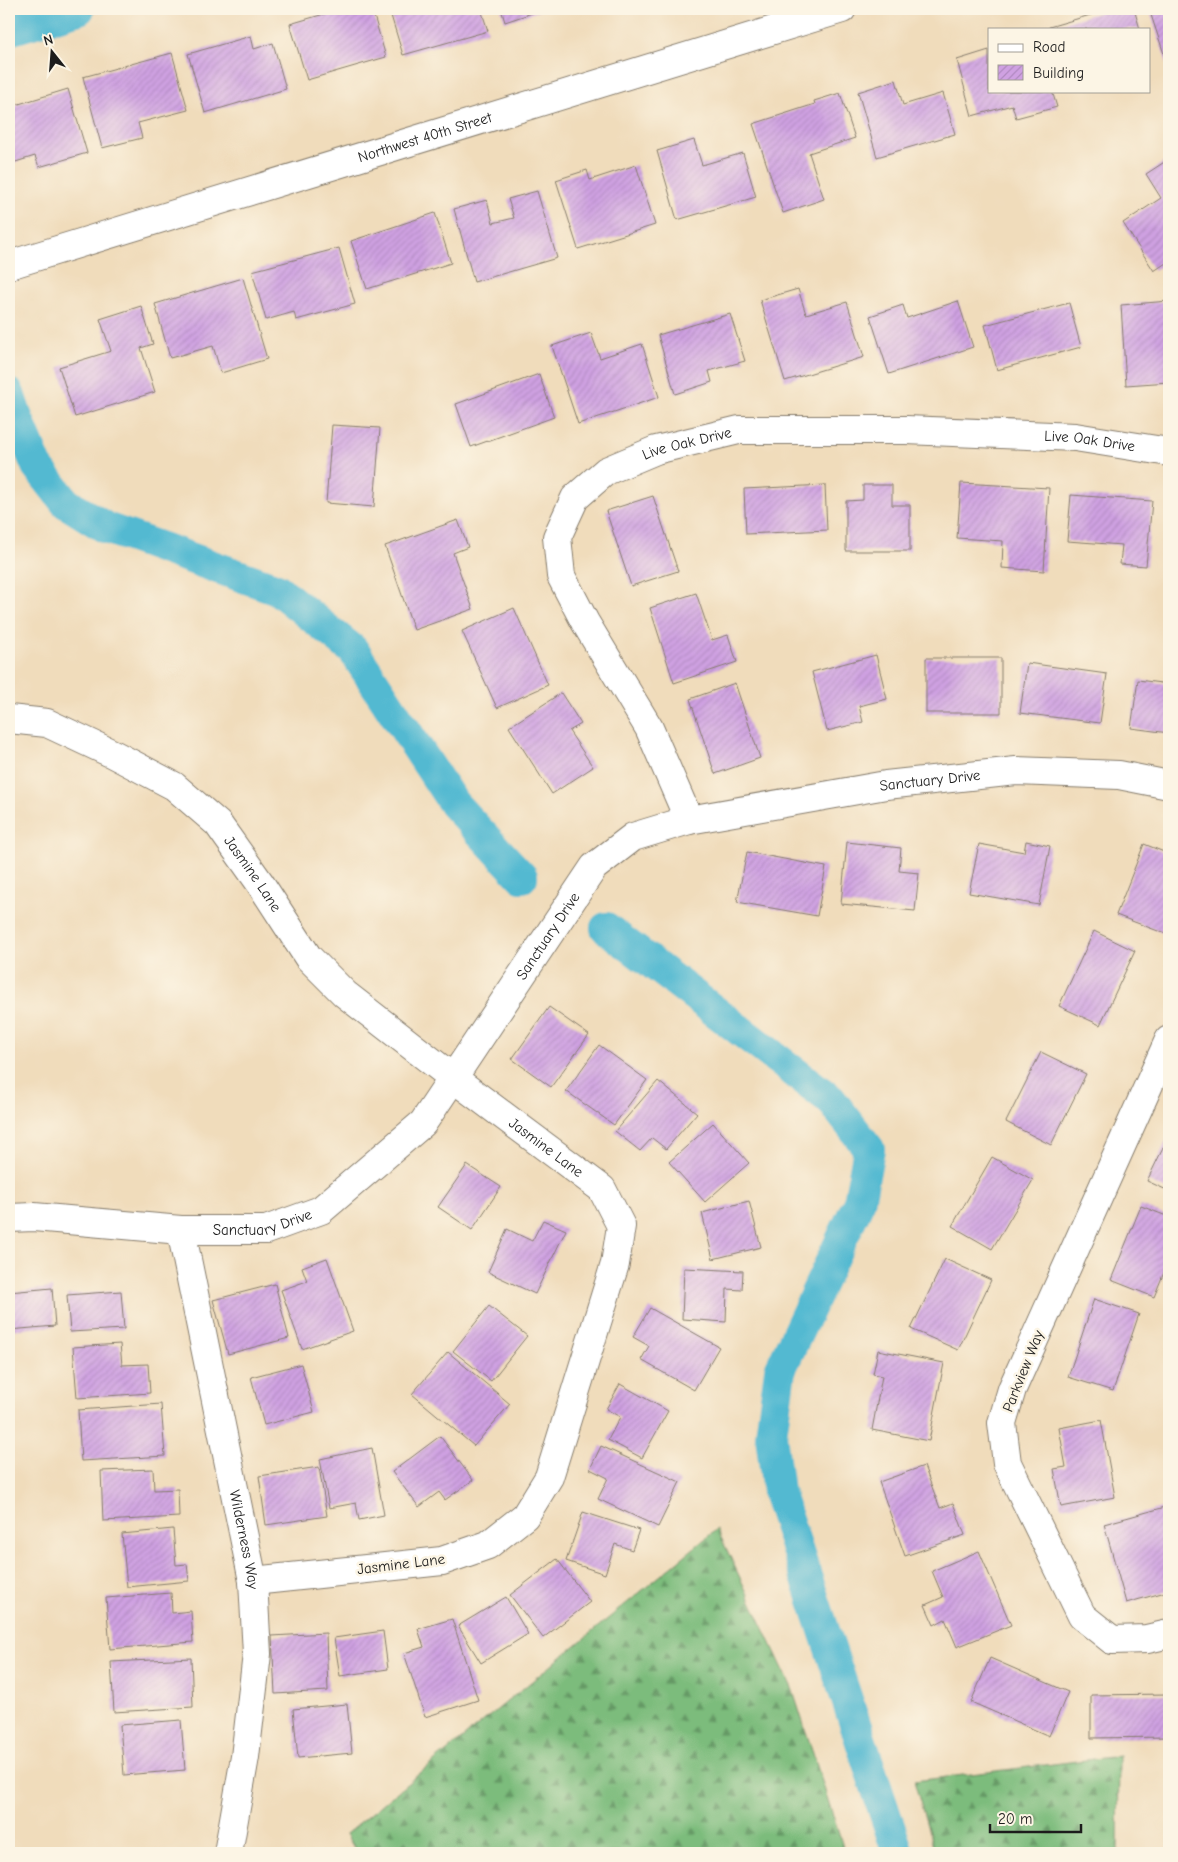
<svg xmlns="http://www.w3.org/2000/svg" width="1178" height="1862" viewBox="0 0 1178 1862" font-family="'Comic Neue',sans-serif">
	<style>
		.forest { fill: url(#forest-firs); stroke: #4c6c4c }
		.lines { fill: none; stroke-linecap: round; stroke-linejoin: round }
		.canal { stroke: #53b9d1; stroke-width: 32 }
		.building { fill: url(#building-hatch) }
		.street-casing { stroke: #867c6c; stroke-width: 30 }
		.street { stroke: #fff; stroke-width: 28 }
		.labels { text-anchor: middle; stroke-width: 5; stroke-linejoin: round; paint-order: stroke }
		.street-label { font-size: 15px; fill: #1c1c1c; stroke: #fcf5e5 }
	</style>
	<defs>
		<pattern id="forest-firs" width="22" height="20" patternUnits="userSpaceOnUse" patternTransform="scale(1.25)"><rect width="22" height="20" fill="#7cbc7c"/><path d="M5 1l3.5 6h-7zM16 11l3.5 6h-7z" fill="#659865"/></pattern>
		<pattern id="building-hatch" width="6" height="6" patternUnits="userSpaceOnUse" patternTransform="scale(1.25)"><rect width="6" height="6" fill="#cfa1e2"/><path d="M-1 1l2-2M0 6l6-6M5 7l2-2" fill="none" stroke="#b18ac1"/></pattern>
	</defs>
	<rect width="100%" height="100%" fill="#fcf5e5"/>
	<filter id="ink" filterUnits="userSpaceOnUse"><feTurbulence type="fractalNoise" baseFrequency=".02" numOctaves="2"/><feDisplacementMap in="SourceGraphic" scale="10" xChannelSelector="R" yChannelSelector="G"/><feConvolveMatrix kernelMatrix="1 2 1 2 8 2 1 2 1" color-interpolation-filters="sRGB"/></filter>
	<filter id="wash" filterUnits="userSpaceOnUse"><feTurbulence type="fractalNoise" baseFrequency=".0096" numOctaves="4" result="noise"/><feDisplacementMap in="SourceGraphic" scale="20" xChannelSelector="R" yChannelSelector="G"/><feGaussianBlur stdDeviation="1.12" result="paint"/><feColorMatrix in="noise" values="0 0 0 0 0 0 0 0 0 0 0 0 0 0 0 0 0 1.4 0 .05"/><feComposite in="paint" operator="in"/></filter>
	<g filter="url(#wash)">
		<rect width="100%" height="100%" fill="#f0dcbb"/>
		<path class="forest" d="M717 1529 792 1688 845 1853H357L346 1834Z
			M1119 1756 1118 1853H935L914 1781Z"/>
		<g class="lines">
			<path class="canal" d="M9 30 79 9
				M9 394 16 415 37 466 66 503 106 528 277 589 353 650 454 804 522 877
				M606 928 831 1100 869 1149 859 1202 780 1370 771 1435 778 1492 898 1853"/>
		</g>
		<g id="blocks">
			<path class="building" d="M341 9H372L386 57 307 80 290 24Z
				M389 9H481L488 31 403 55Z
				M501 9H544L505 22Z
				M1111 9H1134L1140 29H1049V27Z
				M1149 9H1169V63H1167Z
				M251 36 254 49 273 43 286 89 205 113 188 54Z
				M989 50V91H1052L1057 107 1016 118 1012 105 972 116 957 60Z
				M172 53 188 110 138 123 142 138 102 148 83 77Z
				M896 80 903 105 943 93 955 134 877 157 858 92Z
				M68 89 87 153 39 167 35 156 9 164V107Z
				M840 93 855 138 809 153 824 199 783 213 753 124 815 104 814 101Z
				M694 140 702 165 743 153 756 197 677 220 657 151Z
				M1169 159V261L1154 271 1123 223 1161 198 1146 174Z
				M636 165 655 225 578 249 556 180 587 170 590 180Z
				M537 191 557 258 474 282 454 209 487 200 493 223 514 218 508 199Z
				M435 213 451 263 367 289 351 241Z
				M339 248 355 304 296 320 294 312 266 320 252 271Z
				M243 278 267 359 221 373 213 346 170 358 155 304Z
				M798 289 806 314 847 302 864 357 785 381 760 300Z
				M958 301 973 347 889 374 870 316 903 305 907 318Z
				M1169 301V382L1126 385 1121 305Z
				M1069 303 1081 347 997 370 985 325Z
				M141 306 153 344 141 348 155 392 75 417 59 367 111 351 100 319Z
				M730 314 745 361 709 371 712 382 675 394 658 335Z
				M591 333 600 358 642 344 659 397 578 424 552 346Z
				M539 374 554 417 471 447 456 404Z
				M332 425 380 428 374 507 326 503Z
				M961 483 1049 488 1044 571 1002 568 1003 541 957 538Z
				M825 485 827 530 746 534 744 489Z
				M863 485H892V505H910V551H846V501L863 500Z
				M1071 495 1152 501 1146 566 1120 564 1122 545 1067 541Z
				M653 496 678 571 631 586 606 511Z
				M458 520 468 547 453 553 473 609 414 630 385 546Z
				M696 593 712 640 728 635 737 662 674 683 650 608Z
				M514 608 548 685 497 708 462 631Z
				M876 655 887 699 859 706 863 722 827 731 812 672Z
				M926 658H1001V713H926Z
				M1027 663 1107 674 1100 723 1020 713Z
				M1138 680 1169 684V733L1131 728Z
				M735 683 760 758 715 774 690 699Z
				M561 693 581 724 569 731 593 767 552 794 509 727Z
				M1026 841 1050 846 1039 905 969 893 979 844 1024 852Z
				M847 842 901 848 899 871 919 873 915 911 841 904Z
				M1144 844 1169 854V924L1166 934 1116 915Z
				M747 852 826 867 817 916 737 902Z
				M1094 931 1135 951 1100 1025 1059 1006Z
				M549 1007 589 1035 551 1087 512 1059Z
				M599 1045 647 1080 614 1125 566 1091Z
				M1041 1052 1086 1074 1051 1145 1006 1122Z
				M658 1081 697 1113 666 1149 652 1138 640 1151 615 1131Z
				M713 1123 749 1163 705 1202 669 1162Z
				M1169 1136V1191L1147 1181Z
				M992 1157 1033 1180 992 1249 952 1226Z
				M467 1165 501 1187 472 1230 438 1207Z
				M749 1201 761 1247 713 1259 702 1213Z
				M1141 1206 1169 1217V1260L1154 1297 1111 1280Z
				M543 1220 566 1230 535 1294 488 1272 507 1229 532 1241Z
				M327 1258 353 1331 302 1349 281 1290 307 1281 302 1267Z
				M945 1259 991 1280 958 1350 911 1329Z
				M684 1268 743 1271 742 1290 727 1289 726 1322 682 1319Z
				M275 1284 289 1338 228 1354 213 1300Z
				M52 1288 55 1326 9 1330V1292Z
				M121 1291 124 1329 70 1332 67 1295Z
				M1094 1299 1139 1314 1113 1391 1068 1377Z
				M489 1306 527 1336 491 1381 453 1351Z
				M650 1308 719 1347 694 1390 641 1360 649 1346 633 1337Z
				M120 1344 122 1365 148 1364 150 1393 77 1398 73 1347Z
				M878 1350 944 1363 929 1441 872 1430 882 1376 873 1374Z
				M448 1352 510 1404 474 1446 412 1394Z
				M301 1364 314 1412 264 1425 251 1377Z
				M620 1384 668 1411 642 1458 608 1440 620 1417 606 1409Z
				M161 1404 165 1456 81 1461 78 1410Z
				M1101 1420 1115 1497 1061 1507 1054 1469 1066 1467 1059 1428Z
				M440 1436 473 1480 445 1500 439 1492 419 1507 392 1472Z
				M601 1446 680 1482 658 1527 598 1499 608 1478 590 1469Z
				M372 1448 384 1515 359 1520 356 1503 329 1508 320 1459Z
				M924 1466 940 1508 953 1503 965 1535 905 1556 879 1482Z
				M319 1467 327 1516 266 1525 259 1476Z
				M153 1469 154 1490 178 1489 179 1517 103 1521 101 1471Z
				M1169 1506V1591L1126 1603 1104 1524Z
				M583 1512 639 1530 632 1550 615 1544 605 1574 566 1561Z
				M173 1529 176 1565 187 1564 189 1581 127 1587 122 1534Z
				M979 1551 1011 1625 957 1647 945 1619 934 1625 925 1605 943 1597 932 1571Z
				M557 1559 590 1602 543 1638 510 1595Z
				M171 1593 172 1613 191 1611 193 1642 110 1649 106 1598Z
				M506 1597 528 1634 481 1663 458 1626Z
				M452 1619 478 1700 425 1717 404 1653 424 1647 418 1629Z
				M383 1631 388 1669 340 1676 334 1638Z
				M326 1633 328 1691 275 1694 272 1636Z
				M191 1658 193 1707 114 1712 111 1662Z
				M990 1658 1068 1692 1049 1736 971 1702Z
				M1169 1694V1737L1091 1738V1695Z
				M347 1704 352 1753 298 1758 293 1709Z
				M181 1720 185 1770 124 1775 120 1725Z"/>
		</g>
	</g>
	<g filter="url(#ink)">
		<use href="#blocks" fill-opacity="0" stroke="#867c6c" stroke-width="1"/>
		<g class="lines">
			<defs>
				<g id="street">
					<path id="s1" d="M9 265 842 9"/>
					<path id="s2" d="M9 719 47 723 113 754 174 786 218 824 260 883 308 957 345 994 453 1078 602 1189 621 1226 615 1264 549 1477 525 1516 488 1545 442 1561 253 1581"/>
					<path id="s3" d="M689 820 649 728 585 622 561 576 557 537 575 498 606 471 656 450 739 430H906L1075 437 1169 452"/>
					<path d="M1169 1040 1012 1389 1002 1423 1007 1463 1082 1616 1112 1640 1147 1639 1169 1634"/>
					<path id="s4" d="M9 1218 34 1217 181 1230H266L321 1210 423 1123 594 867 633 837 689 820 886 785 1016 771 1119 775 1169 785"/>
					<path id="s5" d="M181 1230 253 1581 257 1654 245 1757 228 1853"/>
				</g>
			</defs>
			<use href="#street" class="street-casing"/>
			<use href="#street" class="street"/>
		</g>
	</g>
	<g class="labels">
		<g class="street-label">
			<text dy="5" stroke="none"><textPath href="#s1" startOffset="435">Northwest 40th Street</textPath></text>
			<text dy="5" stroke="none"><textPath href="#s3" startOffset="890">Live Oak Drive</textPath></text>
			<text dy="5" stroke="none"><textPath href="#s3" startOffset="485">Live Oak Drive</textPath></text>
			<text dy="5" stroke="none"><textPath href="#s4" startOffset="1110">Sanctuary Drive</textPath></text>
			<text dy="5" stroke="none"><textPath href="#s2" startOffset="299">Jasmine Lane</textPath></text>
			<text dy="5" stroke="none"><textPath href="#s4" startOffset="675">Sanctuary Drive</textPath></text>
			<text dy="5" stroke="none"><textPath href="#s2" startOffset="704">Jasmine Lane</textPath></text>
			<text dy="5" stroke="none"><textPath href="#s4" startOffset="255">Sanctuary Drive</textPath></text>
			<text transform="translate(1023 1371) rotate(-68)" y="5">Parkview Way</text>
			<text dy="5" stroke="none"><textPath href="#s5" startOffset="316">Wilderness Way</textPath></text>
			<text transform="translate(401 1564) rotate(-7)" y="5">Jasmine Lane</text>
		</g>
	</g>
	<rect width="1178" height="1862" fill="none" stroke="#fcf5e5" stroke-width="30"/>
	<rect x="988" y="28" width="162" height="65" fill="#fcf5e5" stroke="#a29e95"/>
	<rect x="998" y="44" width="25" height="8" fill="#ffffff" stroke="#a29e95"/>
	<text x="1033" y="52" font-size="15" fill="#1c1c1c">Road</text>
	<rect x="998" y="65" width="25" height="15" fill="url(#building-hatch)" stroke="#a29e95"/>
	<text x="1033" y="78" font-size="15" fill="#1c1c1c">Building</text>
	<g transform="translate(52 52) rotate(343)" stroke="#fcf5e5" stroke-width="4" paint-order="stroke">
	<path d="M0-4L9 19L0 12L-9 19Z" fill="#1c1c1c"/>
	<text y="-8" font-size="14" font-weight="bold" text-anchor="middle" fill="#1c1c1c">N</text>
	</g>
	<path d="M990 1824v8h91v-8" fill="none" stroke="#1c1c1c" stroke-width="2.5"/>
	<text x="998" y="1824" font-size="15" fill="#1c1c1c" stroke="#fcf5e5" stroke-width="4" paint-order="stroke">20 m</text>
</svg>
